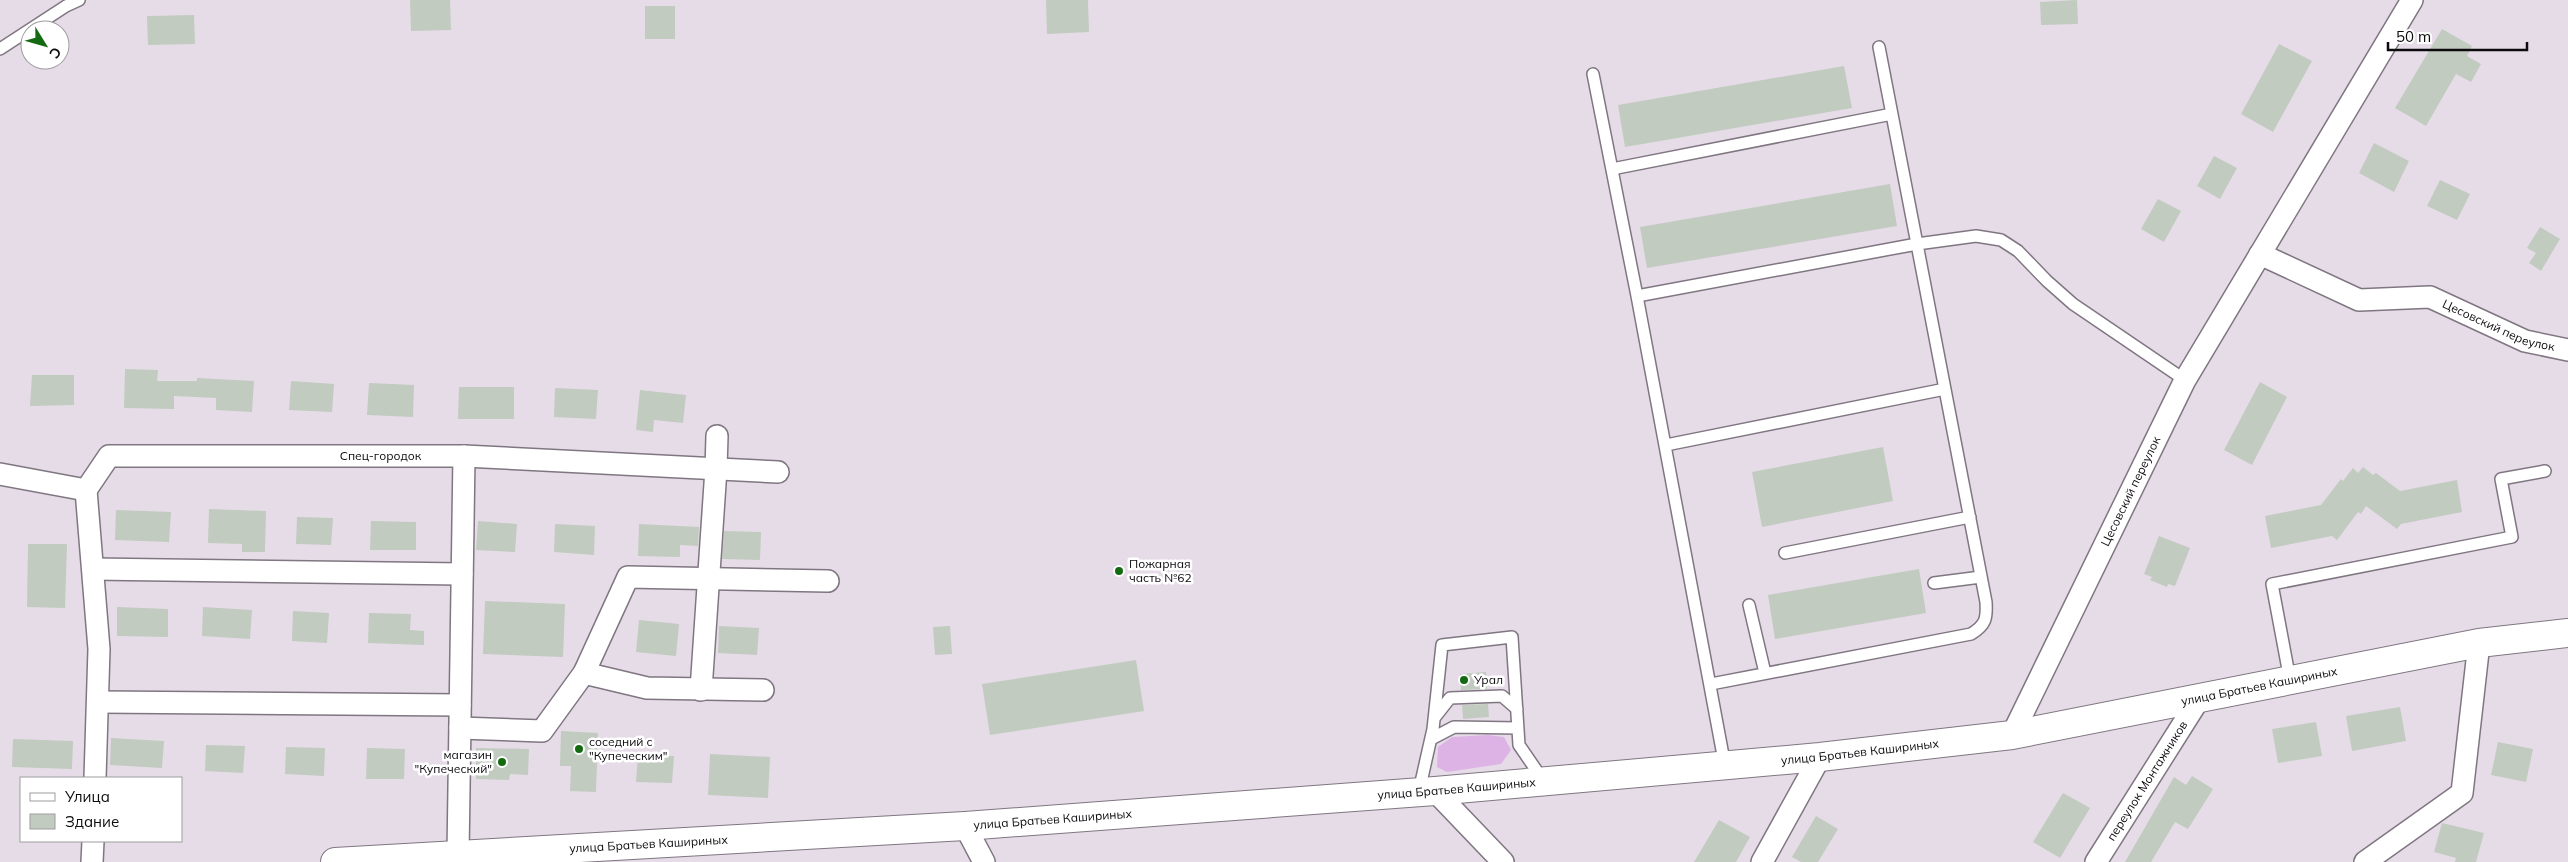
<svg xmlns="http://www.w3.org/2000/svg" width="2568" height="862" viewBox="0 0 2568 862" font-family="Mulish,sans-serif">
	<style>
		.green { fill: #ddb3e5 }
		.building { fill: #c1cbbf }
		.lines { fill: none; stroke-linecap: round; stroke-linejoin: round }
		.lane-casing { stroke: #7f7681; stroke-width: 14 }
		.street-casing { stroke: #7f7681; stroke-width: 24 }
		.secondary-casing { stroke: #7f7681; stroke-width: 30 }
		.lane { stroke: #fff; stroke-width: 11 }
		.street { stroke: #fff; stroke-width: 21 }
		.secondary { stroke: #fff; stroke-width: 28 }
		.poi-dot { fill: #146a11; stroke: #fff; stroke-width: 2 }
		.labels { text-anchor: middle; stroke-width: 5; stroke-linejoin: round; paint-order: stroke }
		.street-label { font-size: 12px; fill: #0d0a0e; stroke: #fff }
		.poi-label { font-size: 12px; fill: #0d0a0e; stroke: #fff; text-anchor: start }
	</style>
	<rect width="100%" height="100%" fill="#e6dce8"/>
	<path class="green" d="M1488 735 1504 737 1511 750 1501 764 1447 772 1437 767 1438 747 1452 737Z"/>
	<path class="building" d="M410 0H450L451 30 411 31Z
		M1046 0H1088L1089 32 1047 34Z
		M2077 0 2078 24 2041 25 2040 2Z
		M645 6H675V39H645Z
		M194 15 195 44 148 45 147 16Z
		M2442 29 2472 46 2467 56 2481 64 2471 82 2456 74 2426 126 2395 108Z
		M2279 44 2312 61 2273 132 2241 114Z
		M1844 66 1852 108 1625 147 1618 105Z
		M2374 143 2409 161 2394 192 2359 173Z
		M2214 156 2237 168 2220 199 2197 186Z
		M2440 180 2470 194 2457 220 2427 206Z
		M1890 184 1897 226 1647 268 1640 227Z
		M2158 199 2181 211 2164 242 2141 229Z
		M2540 227 2560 239 2541 271 2529 263 2536 253 2527 248Z
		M125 369 158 370 157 381H197V378L254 381 252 412 216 410V398L174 396V409L124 408Z
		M32 375H74V405L30 406Z
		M291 381 334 384 332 412 289 410Z
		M2260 382 2287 397 2252 465 2224 450Z
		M369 383 414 385 413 417 367 415Z
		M459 387H514V419H458Z
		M555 388 598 390 596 419 554 417Z
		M640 390 686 395 683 423 654 420 653 432 636 430Z
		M1883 447 1893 501 1762 527 1752 472Z
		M2363 467 2373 475 2376 473 2400 491 2457 480 2462 512 2401 524 2397 529 2366 506 2361 514 2358 512 2337 540 2332 536 2271 548 2265 516 2321 505 2341 479 2343 481 2353 468 2358 473Z
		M209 509 266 511 265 552H242V544L208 543Z
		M116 510 171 512 169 542 115 540Z
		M297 517 333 518 331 545 296 544Z
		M371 521 416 522V550H370Z
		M478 521 517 524 515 552 476 550Z
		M555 524 595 526 594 555 554 552Z
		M639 524 699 527 698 546 680 545V557L638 556Z
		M724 531 761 532 760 560 722 559Z
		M2159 536 2190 548 2175 586 2168 584 2167 587 2150 580 2152 577 2144 574Z
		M28 544H67L65 608 27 607Z
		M1919 569 1926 613 1775 639 1768 595Z
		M485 601 565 604 563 657 483 654Z
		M117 607 168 609V637L117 636Z
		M203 607 252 610 250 639 202 636Z
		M293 611 329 613 327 643 292 641Z
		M369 613 411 614 410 630 424 631V645L368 643Z
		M639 620 679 624 676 656 636 652Z
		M719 626 759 628 757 655 718 653Z
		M950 626 952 654 935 655 933 627Z
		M1136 660 1144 711 990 735 982 684Z
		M1486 672 1487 689 1461 690 1460 674Z
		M1488 704 1489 717 1463 719 1462 705Z
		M2400 707 2406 741 2352 751 2346 716Z
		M2316 722 2322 756 2278 763 2272 729Z
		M561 731 598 733 596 792 570 791 571 766H560Z
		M111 738 164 741 162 768 110 765Z
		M13 739 73 741 72 769 12 767Z
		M2498 742 2533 749 2526 782 2491 775Z
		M206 745 245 746 243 773 205 771Z
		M286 747 325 748 324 776 285 774Z
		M367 748 405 749 404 779H366Z
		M476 748 529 749 528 775 510 774 509 780 476 779Z
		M710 754 770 757 768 798 708 795Z
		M638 755 674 756 672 783 636 782Z
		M2192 776 2213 789 2188 829 2175 822 2151 862H2125L2174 777 2186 785Z
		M2063 793 2090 808 2060 858 2033 842Z
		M1816 816 1838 829 1818 862H1801L1792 857Z
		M1719 820 1750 837 1736 862H1694Z
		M2442 823 2484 833 2476 862H2455L2456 858 2434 852Z"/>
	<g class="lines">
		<defs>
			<path id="lane" d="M0 49 66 6 79 0
				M1593 74 1637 296 1725 766
				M1612 169 1892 114
				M1637 296 1917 244 1976 236 2001 240 2018 251 2047 281 2073 304 2185 380
				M1666 445 1945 389
				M1785 553 1970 517
				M1934 583 1981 577
				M1749 605 1765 673
				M2290 680 2272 584 2512 537 2501 479 2545 471
				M1711 684 1971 634C1986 625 1987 618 1986 602L1879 47
				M1435 717 1450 698 1502 696 1517 709
				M1431 739 1454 727 1518 728
				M1419 791 1433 729 1442 645 1512 637 1519 745 1543 780"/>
			<g id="street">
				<path id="s1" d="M2260 254 2359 300 2430 297 2525 341 2568 350"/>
				<path id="s2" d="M0 474 86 490 109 456H464L778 472"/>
				<path d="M86 490 99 649 95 778"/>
				<path d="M93 569 462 574"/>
				<path d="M584 673 647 688 763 690"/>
				<path d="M701 690 716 469 717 436"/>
				<path d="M98 702 460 705"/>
				<path d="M460 728 542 731 584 673 628 577 828 581"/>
				<path id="s3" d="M2012 735 2185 380 2412 0"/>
				<path d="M1435 791 1503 862"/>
				<path d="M965 826 984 862"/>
				<path d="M458 854 464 456"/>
				<path d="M92 862 93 841"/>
				<path d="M1762 862 1820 757"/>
				<path id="s4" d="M2096 862 2199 699"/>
				<path d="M2365 862 2462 793 2479 643"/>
			</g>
			<g id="secondary">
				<path id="s5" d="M335 862 965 826 1435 791 1820 757 2012 735 2479 643 2568 633"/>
			</g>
		</defs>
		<use href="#lane" class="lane-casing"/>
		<use href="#street" class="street-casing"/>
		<use href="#secondary" class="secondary-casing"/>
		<use href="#lane" class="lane"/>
		<use href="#street" class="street"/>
		<use href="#secondary" class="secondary"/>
	</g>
	<g class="poi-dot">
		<circle cx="1119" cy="571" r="5"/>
		<circle cx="1464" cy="680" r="5"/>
		<circle cx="579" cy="749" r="5"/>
		<circle cx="502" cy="762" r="5"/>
	</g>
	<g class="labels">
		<g class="street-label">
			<text dy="4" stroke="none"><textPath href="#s1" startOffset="255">Цесовский переулок</textPath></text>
			<text dy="4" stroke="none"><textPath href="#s2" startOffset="400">Спец-городок</textPath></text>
			<text dy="4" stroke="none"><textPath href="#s3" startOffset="271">Цесовский переулок</textPath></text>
			<text dy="4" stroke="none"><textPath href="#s5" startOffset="1934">улица Братьев Кашириных</textPath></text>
			<text dy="4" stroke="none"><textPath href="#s5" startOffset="1529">улица Братьев Кашириных</textPath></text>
			<text dy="4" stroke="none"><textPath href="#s4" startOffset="96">переулок Монтажников</textPath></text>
			<text dy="4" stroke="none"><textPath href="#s5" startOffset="1124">улица Братьев Кашириных</textPath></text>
			<text dy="4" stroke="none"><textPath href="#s5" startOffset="719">улица Братьев Кашириных</textPath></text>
			<text dy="4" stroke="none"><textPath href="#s5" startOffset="314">улица Братьев Кашириных</textPath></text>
		</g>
		<g class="poi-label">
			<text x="1129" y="568">Пожарная<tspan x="1129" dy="14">часть №62</tspan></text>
			<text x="1474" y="684">Урал</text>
			<text x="589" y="746">соседний с<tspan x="589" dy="14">"Купеческим"</tspan></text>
			<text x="492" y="759" text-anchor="end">магазин<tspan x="492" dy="14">"Купеческий"</tspan></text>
		</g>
	</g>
	<rect x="20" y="777" width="162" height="65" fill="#ffffff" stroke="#9e9d9f"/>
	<rect x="30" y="793" width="25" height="8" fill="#ffffff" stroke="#9e9d9f"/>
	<text x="65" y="802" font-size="15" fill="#0d0a0e">Улица</text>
	<rect x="30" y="814" width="25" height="15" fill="#c1cbbf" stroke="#9e9d9f"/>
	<text x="65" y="827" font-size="15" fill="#0d0a0e">Здание</text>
	<g transform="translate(45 45) rotate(127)"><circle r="24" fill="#ffffff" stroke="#9e9d9f"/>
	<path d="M0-4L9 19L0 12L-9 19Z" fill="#146a11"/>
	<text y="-8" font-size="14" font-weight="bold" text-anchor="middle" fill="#0d0a0e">С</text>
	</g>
	<path d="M2388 42v8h139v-8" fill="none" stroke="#0d0a0e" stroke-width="2.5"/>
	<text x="2396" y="42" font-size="15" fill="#0d0a0e" stroke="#ffffff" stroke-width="4" paint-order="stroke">50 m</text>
</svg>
